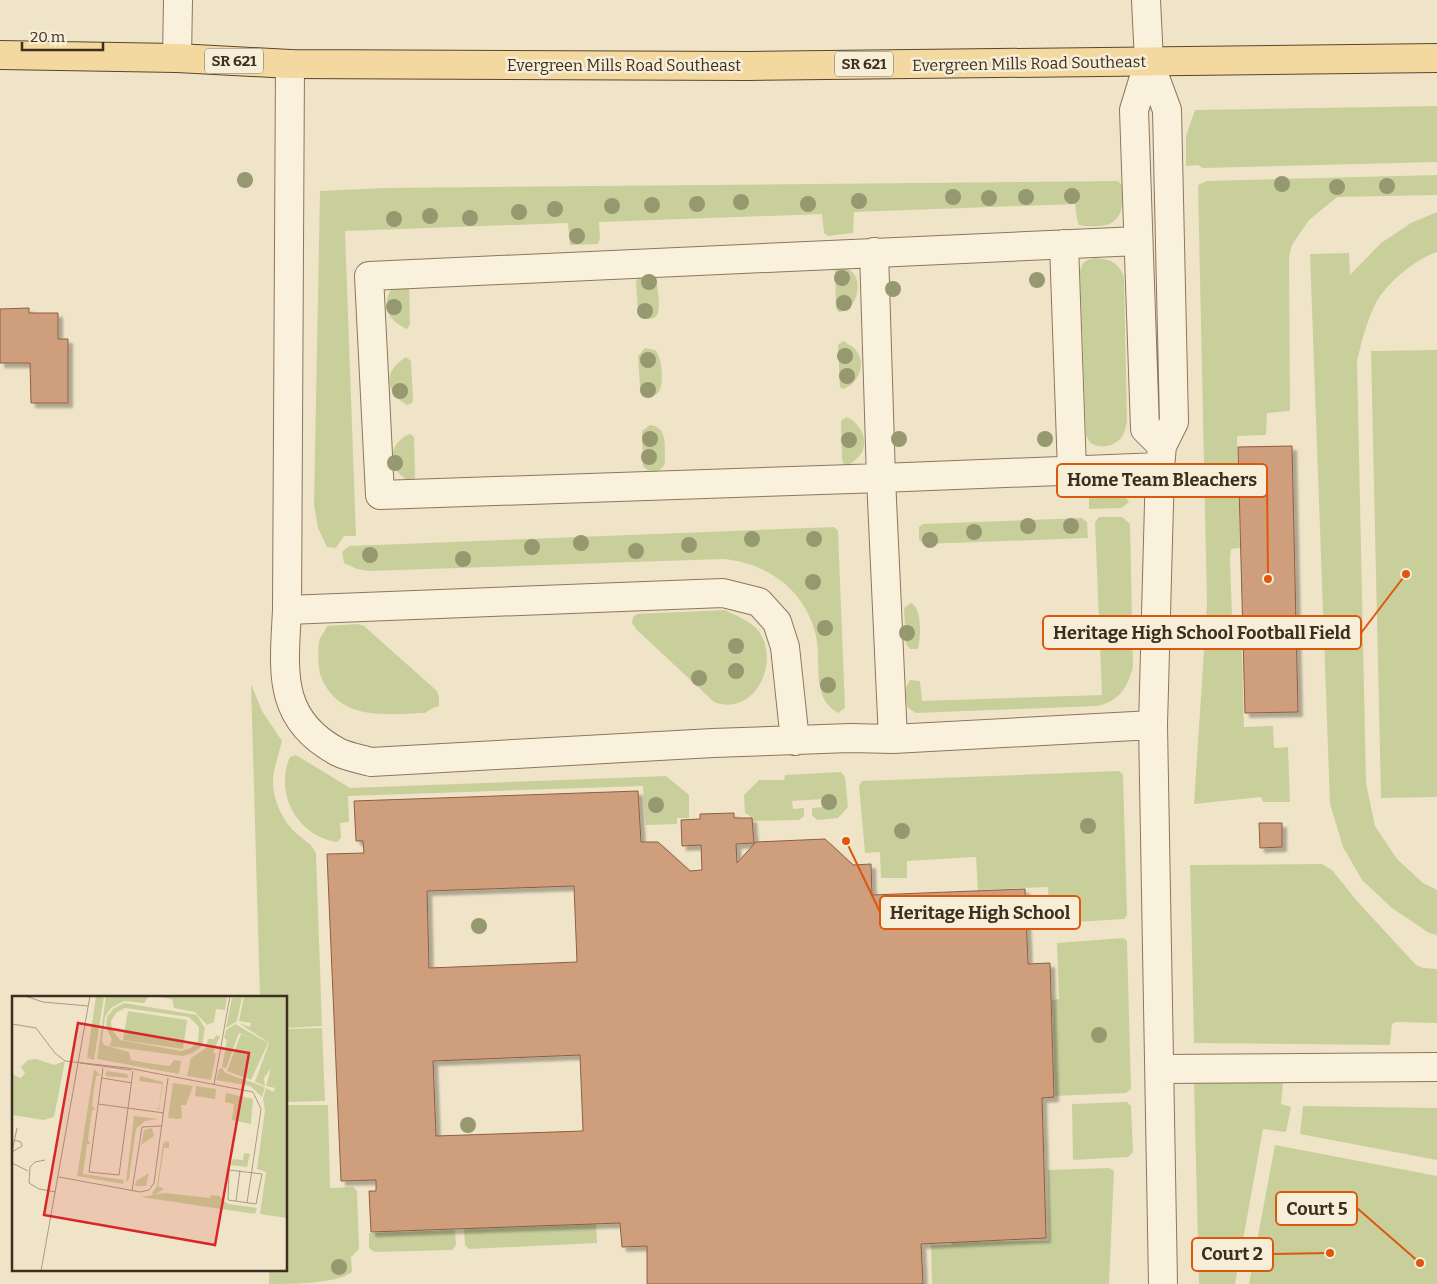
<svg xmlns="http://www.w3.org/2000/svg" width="1437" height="1284" viewBox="0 0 1437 1284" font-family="Bitter,serif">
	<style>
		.green { fill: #c9cf9b }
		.building { fill: #cf9f7d; stroke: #8d5f41; fill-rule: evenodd; filter: url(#shadow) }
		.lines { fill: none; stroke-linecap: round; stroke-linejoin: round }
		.minor-casing { stroke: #8d765c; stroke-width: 30 }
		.major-casing { stroke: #5b4430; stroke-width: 30 }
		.minor { stroke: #faf1dc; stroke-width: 28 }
		.major { stroke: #f3d9a0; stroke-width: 28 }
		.tree { fill: #96986f }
		.labels { text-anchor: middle; stroke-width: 5; stroke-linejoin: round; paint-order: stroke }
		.shield { fill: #f7eed8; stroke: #756857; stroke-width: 1 }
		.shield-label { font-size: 15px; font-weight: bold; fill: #3d2e20 }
		.street-label { font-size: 16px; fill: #3d2e20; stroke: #f7eed8 }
		.inset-road { fill: none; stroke: #a89b85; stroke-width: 1 }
		.view { fill: #d62828; fill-opacity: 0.15; stroke: #d62828; stroke-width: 2.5 }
		.inset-edge { fill: none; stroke: #3d2e20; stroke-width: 2.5 }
		.leader { fill: none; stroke: #df570d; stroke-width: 2 }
		.callout-dot { fill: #df570d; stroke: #f7eed8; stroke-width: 2 }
		.callout { fill: #f7eed8; stroke: #df570d; stroke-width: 2 }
		.callout-label { font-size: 18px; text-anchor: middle; font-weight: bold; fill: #3d2e20 }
	</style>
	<defs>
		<filter id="shadow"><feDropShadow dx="4.5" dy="4.5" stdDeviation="1" flood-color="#0004"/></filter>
	</defs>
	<rect width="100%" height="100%" fill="#f0e4c8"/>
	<path class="green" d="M1437 106V162L1203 168 1198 165 1186 166V136L1195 110Z
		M1437 175V195L1337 197 1309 220 1292 245 1289 257 1290 411 1267 413 1266 435 1237 436 1240 548 1231 549 1230 559 1232 617 1241 616 1244 727 1273 726 1274 748 1288 747 1290 802H1263L1261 797 1194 804 1207 604 1198 185 1207 181Z
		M1118 181 1123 186C1123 204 1124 224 1100 226 1093 226 1086 227 1079 225L1077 219 1075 204 854 212 853 233 828 236 824 233 822 214 599 222 600 238 598 244 573 245H570L568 223 345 231 356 536H344L336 548 327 547 318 528 314 505 320 191 385 188Z
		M1437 212V252C1416 259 1389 281 1377 301 1367 320 1362 340 1357 361L1366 783 1375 826 1397 859 1423 883 1437 890V935L1429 933 1392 908 1362 880 1343 847 1330 804 1310 254 1349 253 1350 275 1381 243 1411 223Z
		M1095 258C1109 259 1119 262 1124 277L1127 421C1126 426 1125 432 1122 437 1113 449 1089 451 1086 434L1080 272C1081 262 1086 260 1095 258Z
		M841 264C845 267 851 270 854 274 863 287 855 310 839 312L836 309 835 270 836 267Z
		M639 276H654C658 281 661 309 657 315 655 319 650 319 646 319L638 313 636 281Z
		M409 284 410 324 408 328 406 329C393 322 385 315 387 300 388 296 389 291 392 289 396 286 404 285 409 284Z
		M843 341C847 343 853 347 856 350 867 363 858 385 843 389L840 387 838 345Z
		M645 348 655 350C663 356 669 406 645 394L640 387 638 356Z
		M1437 350V797L1381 798 1371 351Z
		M406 357 411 361 413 400 412 403 407 405C384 391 383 371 406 357Z
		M846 417C858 421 868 437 863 450 861 456 854 461 849 465H844L842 459 841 421Z
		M650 425C669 427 664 448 665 463 661 473 650 475 643 466L642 431Z
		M410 434 414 437 415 478 411 482C388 472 385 444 410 434Z
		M1098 484 1121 490 1129 502 1122 508 1089 509V488L1092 485Z
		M1099 517H1122L1130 524 1133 667C1127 688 1120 701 1097 706L916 713C913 711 908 709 907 705 904 697 905 686 910 680L920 681 922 701 1102 695 1095 522Z
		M1082 518 1087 522 1088 538 924 544 919 540V527L923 524Z
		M834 527 838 531 845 708 838 713C810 697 822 662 816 636 806 591 768 563 723 559L369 571 357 569 344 563 342 552 349 546Z
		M911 603C922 607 921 638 918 649H910L906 644 904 608Z
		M725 610C735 615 746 619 755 627 784 657 756 718 714 702L637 630 632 623 633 617 637 614Z
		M358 624 364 626 437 691 439 697V706L431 709 425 713C385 714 340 722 321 677 318 669 317 647 320 639 321 635 325 632 327 626Z
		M251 684 262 711 282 741C279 754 274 766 273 779 272 797 282 820 295 832 303 840 312 843 316 854L322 1026 286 1028V998H260Z
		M296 755 350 788 666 776 689 795V818H677V824L646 825 643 786 348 796 349 822 340 823 341 838 337 842C297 836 274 793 290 757Z
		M1119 771 1123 775 1127 915 1124 919 1059 923 1049 913 1048 887 978 890 976 857 907 861V878H881L880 852 865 853 859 786 862 781Z
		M841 772 845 777 848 807 838 818 817 820 812 815V808L823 807V799L792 801 793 809 804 808V816L799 820 751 821 750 816 745 813 744 795 759 780H784L785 775Z
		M1322 864 1332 870 1357 901 1416 965 1423 968 1437 969V1023L1396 1022 1392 1024 1390 1045 1194 1043 1190 865Z
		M1123 938 1127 941 1131 1089 1126 1093 1055 1096 1052 1000 1059 999 1057 943Z
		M322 1028 325 1101 286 1102V1029Z
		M1196 1080 1283 1083 1281 1104 1291 1107 1286 1132 1263 1129 1235 1284H1199L1194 1083Z
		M1127 1102 1131 1106 1133 1152 1128 1157 1073 1160 1072 1104Z
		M286 1105H328L330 1188 353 1187 357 1191 359 1249 351 1257 352 1272C336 1284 293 1284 269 1284V1270H286Z
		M1303 1106 1437 1108V1160L1300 1134Z
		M1275 1145 1437 1176V1284H1249Z
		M1109 1168 1114 1171 1109 1284H932L931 1245H951L952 1242 1049 1241 1048 1170Z
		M596 1224 597 1243 469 1249 465 1245 464 1229Z
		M455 1230 456 1245 452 1250 374 1252 369 1248V1233Z"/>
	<path class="building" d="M29 308V313H58V339H68V403H31L30 363H0V309Z
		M1292 446 1298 712 1245 713 1238 447Z
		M638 791 641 842H658L690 871 702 870 701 845 682 846 681 820 700 819V814L734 813V818H752L754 843 736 844 737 863 756 842 825 839 853 865 871 864 872 895 1025 889 1028 964 1050 963 1054 1097 1042 1098 1046 1238 921 1244 923 1284H647V1246L622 1247 620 1223 371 1232 369 1191H376V1180L341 1181 327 854 364 853 363 841H356L354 801ZM574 886 577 962 429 968 427 891ZM580 1055 583 1131 436 1136 433 1061Z
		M1259 823H1282V847L1260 848Z"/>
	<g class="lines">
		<defs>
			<path id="minor" d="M1146 0 1149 61 1167 110 1174 422 1162 446 1160 467 1153 725 1163 1284
				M177 58 178 0
				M1149 61 1134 110 1145 429 1162 446
				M290 64 287 610C284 670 276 719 338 752 348 757 361 759 371 762L713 743 850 738 893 739 1153 725
				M1138 241 369 276 380 495 881 478 1160 467
				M1064 244 1072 471
				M874 252 881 478 893 739
				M287 610 723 593 759 602 777 622 785 647 795 741
				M1160 1069 1437 1067"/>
			<path id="major" d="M0 55 177 58 290 64 747 66 1437 58"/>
		</defs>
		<use href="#minor" class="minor-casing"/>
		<use href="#major" class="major-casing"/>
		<use href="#minor" class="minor"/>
		<use href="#major" class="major"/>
	</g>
	<g class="tree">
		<circle cx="245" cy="180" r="8"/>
		<circle cx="1282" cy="184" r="8"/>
		<circle cx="1387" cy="186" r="8"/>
		<circle cx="1337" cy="187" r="8"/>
		<circle cx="1072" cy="196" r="8"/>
		<circle cx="953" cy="197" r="8"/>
		<circle cx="1026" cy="197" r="8"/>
		<circle cx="989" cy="198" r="8"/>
		<circle cx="859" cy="201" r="8"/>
		<circle cx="741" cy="202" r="8"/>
		<circle cx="697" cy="204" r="8"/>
		<circle cx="808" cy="204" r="8"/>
		<circle cx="652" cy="205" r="8"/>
		<circle cx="612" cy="206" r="8"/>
		<circle cx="555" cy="209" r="8"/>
		<circle cx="519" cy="212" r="8"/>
		<circle cx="430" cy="216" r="8"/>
		<circle cx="470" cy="218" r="8"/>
		<circle cx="394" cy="219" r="8"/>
		<circle cx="577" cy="236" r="8"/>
		<circle cx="842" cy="278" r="8"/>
		<circle cx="1037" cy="280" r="8"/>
		<circle cx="649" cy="282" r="8"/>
		<circle cx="893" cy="289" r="8"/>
		<circle cx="844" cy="303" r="8"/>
		<circle cx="394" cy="307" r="8"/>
		<circle cx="645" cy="311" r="8"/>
		<circle cx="845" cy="356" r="8"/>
		<circle cx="648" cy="360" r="8"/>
		<circle cx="847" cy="376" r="8"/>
		<circle cx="648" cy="390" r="8"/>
		<circle cx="400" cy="391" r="8"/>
		<circle cx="650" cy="439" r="8"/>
		<circle cx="899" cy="439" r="8"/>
		<circle cx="1045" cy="439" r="8"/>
		<circle cx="849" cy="440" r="8"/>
		<circle cx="649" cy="457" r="8"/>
		<circle cx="395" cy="463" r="8"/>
		<circle cx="1028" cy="526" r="8"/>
		<circle cx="1071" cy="526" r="8"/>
		<circle cx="974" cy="532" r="8"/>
		<circle cx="752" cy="539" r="8"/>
		<circle cx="814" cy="539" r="8"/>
		<circle cx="930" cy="540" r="8"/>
		<circle cx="581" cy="543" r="8"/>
		<circle cx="689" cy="545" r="8"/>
		<circle cx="532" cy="547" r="8"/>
		<circle cx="636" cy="551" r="8"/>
		<circle cx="370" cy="555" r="8"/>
		<circle cx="463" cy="559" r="8"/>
		<circle cx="813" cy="582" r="8"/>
		<circle cx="825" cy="628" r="8"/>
		<circle cx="907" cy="633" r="8"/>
		<circle cx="736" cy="646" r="8"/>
		<circle cx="736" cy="671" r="8"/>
		<circle cx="699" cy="678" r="8"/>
		<circle cx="828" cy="685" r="8"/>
		<circle cx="829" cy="802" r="8"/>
		<circle cx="656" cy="805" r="8"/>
		<circle cx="1088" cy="826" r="8"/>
		<circle cx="902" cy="831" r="8"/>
		<circle cx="479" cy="926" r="8"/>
		<circle cx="1099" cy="1035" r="8"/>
		<circle cx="468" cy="1125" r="8"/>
		<circle cx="339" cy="1267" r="8"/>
	</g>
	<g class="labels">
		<g class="shield">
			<rect x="205" y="48.5" width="58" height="25" rx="4"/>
			<rect x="835" y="51.5" width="58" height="25" rx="4"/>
		</g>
		<g class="shield-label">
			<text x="234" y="66">SR 621</text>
			<text x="864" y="69">SR 621</text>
		</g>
		<g class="street-label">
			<text transform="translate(1029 63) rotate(-1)" y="6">Evergreen Mills Road Southeast</text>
			<text x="624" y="71">Evergreen Mills Road Southeast</text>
		</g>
	</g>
	<g transform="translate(12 996)">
		<rect width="275" height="275" fill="#f0e4c8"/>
		<path d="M84 0H92L82 64 75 62ZM94 0H137L132 7 112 5 99 12 93 21 90 45 92 49 117 56 119 64 135 67 158 70 162 64 169 65 167 78 85 63ZM140 0H215L213 14 204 13 202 26 195 29 183 16 162 12 160 3ZM232 0H275V222L248 218 254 176 245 173 253 114 251 103 254 92 262 96 263 92 254 90 259 72 252 82 253 90 243 86 257 47 227 27 238 31 239 27 227 25ZM230 1 225 25 214 32 220 2ZM112 7 185 19 193 32 190 50 181 57 171 60 97 50 100 44 94 31 95 21 101 13ZM113 12 177 21 187 31 186 45 179 52 169 55 108 44 100 34 99 25 104 17ZM116 15 175 24 171 53 111 44ZM223 28 256 47 239 84 215 75 229 38 248 44 227 37 214 72 210 71 215 44 212 42 214 34ZM204 39 208 40 201 56 204 58 199 84 175 80 179 62 194 52 196 43H202ZM24 63 42 69 53 65 42 121 32 124 0 119V78L9 82 13 77 9 71 16 64ZM210 72 213 77 253 91 250 101 238 90 204 84 207 73ZM82 73 88 79 84 80 80 109 83 114H80L76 143 78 148H75L71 178 112 184 111 188 65 180ZM95 75 115 78 117 82 93 80ZM128 80 151 86 147 114 144 112H147L150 88 127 85ZM161 87 181 90 174 109H169L170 122 166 123 156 122ZM184 90 204 93 203 103 183 100ZM214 97 241 103 239 128 220 124 222 108 213 106ZM122 120 147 123 133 125 124 133 117 183 114 186ZM140 132 142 140 129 149 132 134ZM154 145 157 146V152H152L146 190 152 193 142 199 140 197 145 190 151 148ZM232 157 238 158 235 171 218 169 221 163 231 164ZM137 177 134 190H123L124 185ZM153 197 198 202 199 199 207 200 216 208 245 212 243 218 129 201Z" fill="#c9cf9b" fill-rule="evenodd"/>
		<path class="inset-road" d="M13 0 31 6 76 10M0 28 24 32 43 57 53 65 116 72 241 96 249 113 235 207M68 67 119 74M91 72 77 176 107 179 121 75M90 82 120 87M202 89 218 0M86 108 152 117M0 156 5 132M0 156 10 150 9 146 2 144M33 164 23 166 18 171 17 187 27 193 44 196M0 167 16 175M217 174 250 178 244 208 216 204ZM47 181 128 196 137 194 142 187 156 82M120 195 130 131 149 130M224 205 228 174M29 275 78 0"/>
		<path class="view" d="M66 27 237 57 203 249 32 219Z"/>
		<rect width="275" height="275" class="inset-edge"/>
	</g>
	<path class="leader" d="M1268 579L1267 480M1406 574L1361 633M846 841L880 912M1420 1263L1357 1208M1330 1253L1273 1254"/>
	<g class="callout-dot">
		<circle cx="1268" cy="579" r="5"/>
		<circle cx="1406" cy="574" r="5"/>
		<circle cx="846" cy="841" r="5"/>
		<circle cx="1420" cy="1263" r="5"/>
		<circle cx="1330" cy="1253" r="5"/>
	</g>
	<g class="callout">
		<rect x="1057" y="464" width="210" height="33" rx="5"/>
		<rect x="1043" y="616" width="318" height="33" rx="5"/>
		<rect x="880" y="896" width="200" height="33" rx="5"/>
		<rect x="1276" y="1192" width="81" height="33" rx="5"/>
		<rect x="1192" y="1238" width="81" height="33" rx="5"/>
	</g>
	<g class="callout-label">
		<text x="1162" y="486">Home Team Bleachers</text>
		<text x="1202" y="639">Heritage High School Football Field</text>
		<text x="980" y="919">Heritage High School</text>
		<text x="1317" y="1215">Court 5</text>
		<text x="1232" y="1260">Court 2</text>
	</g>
	<path d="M22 42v8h81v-8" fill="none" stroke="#3d2e20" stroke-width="2.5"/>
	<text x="30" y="42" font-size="15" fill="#3d2e20" stroke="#f7eed8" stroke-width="4" paint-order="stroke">20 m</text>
</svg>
